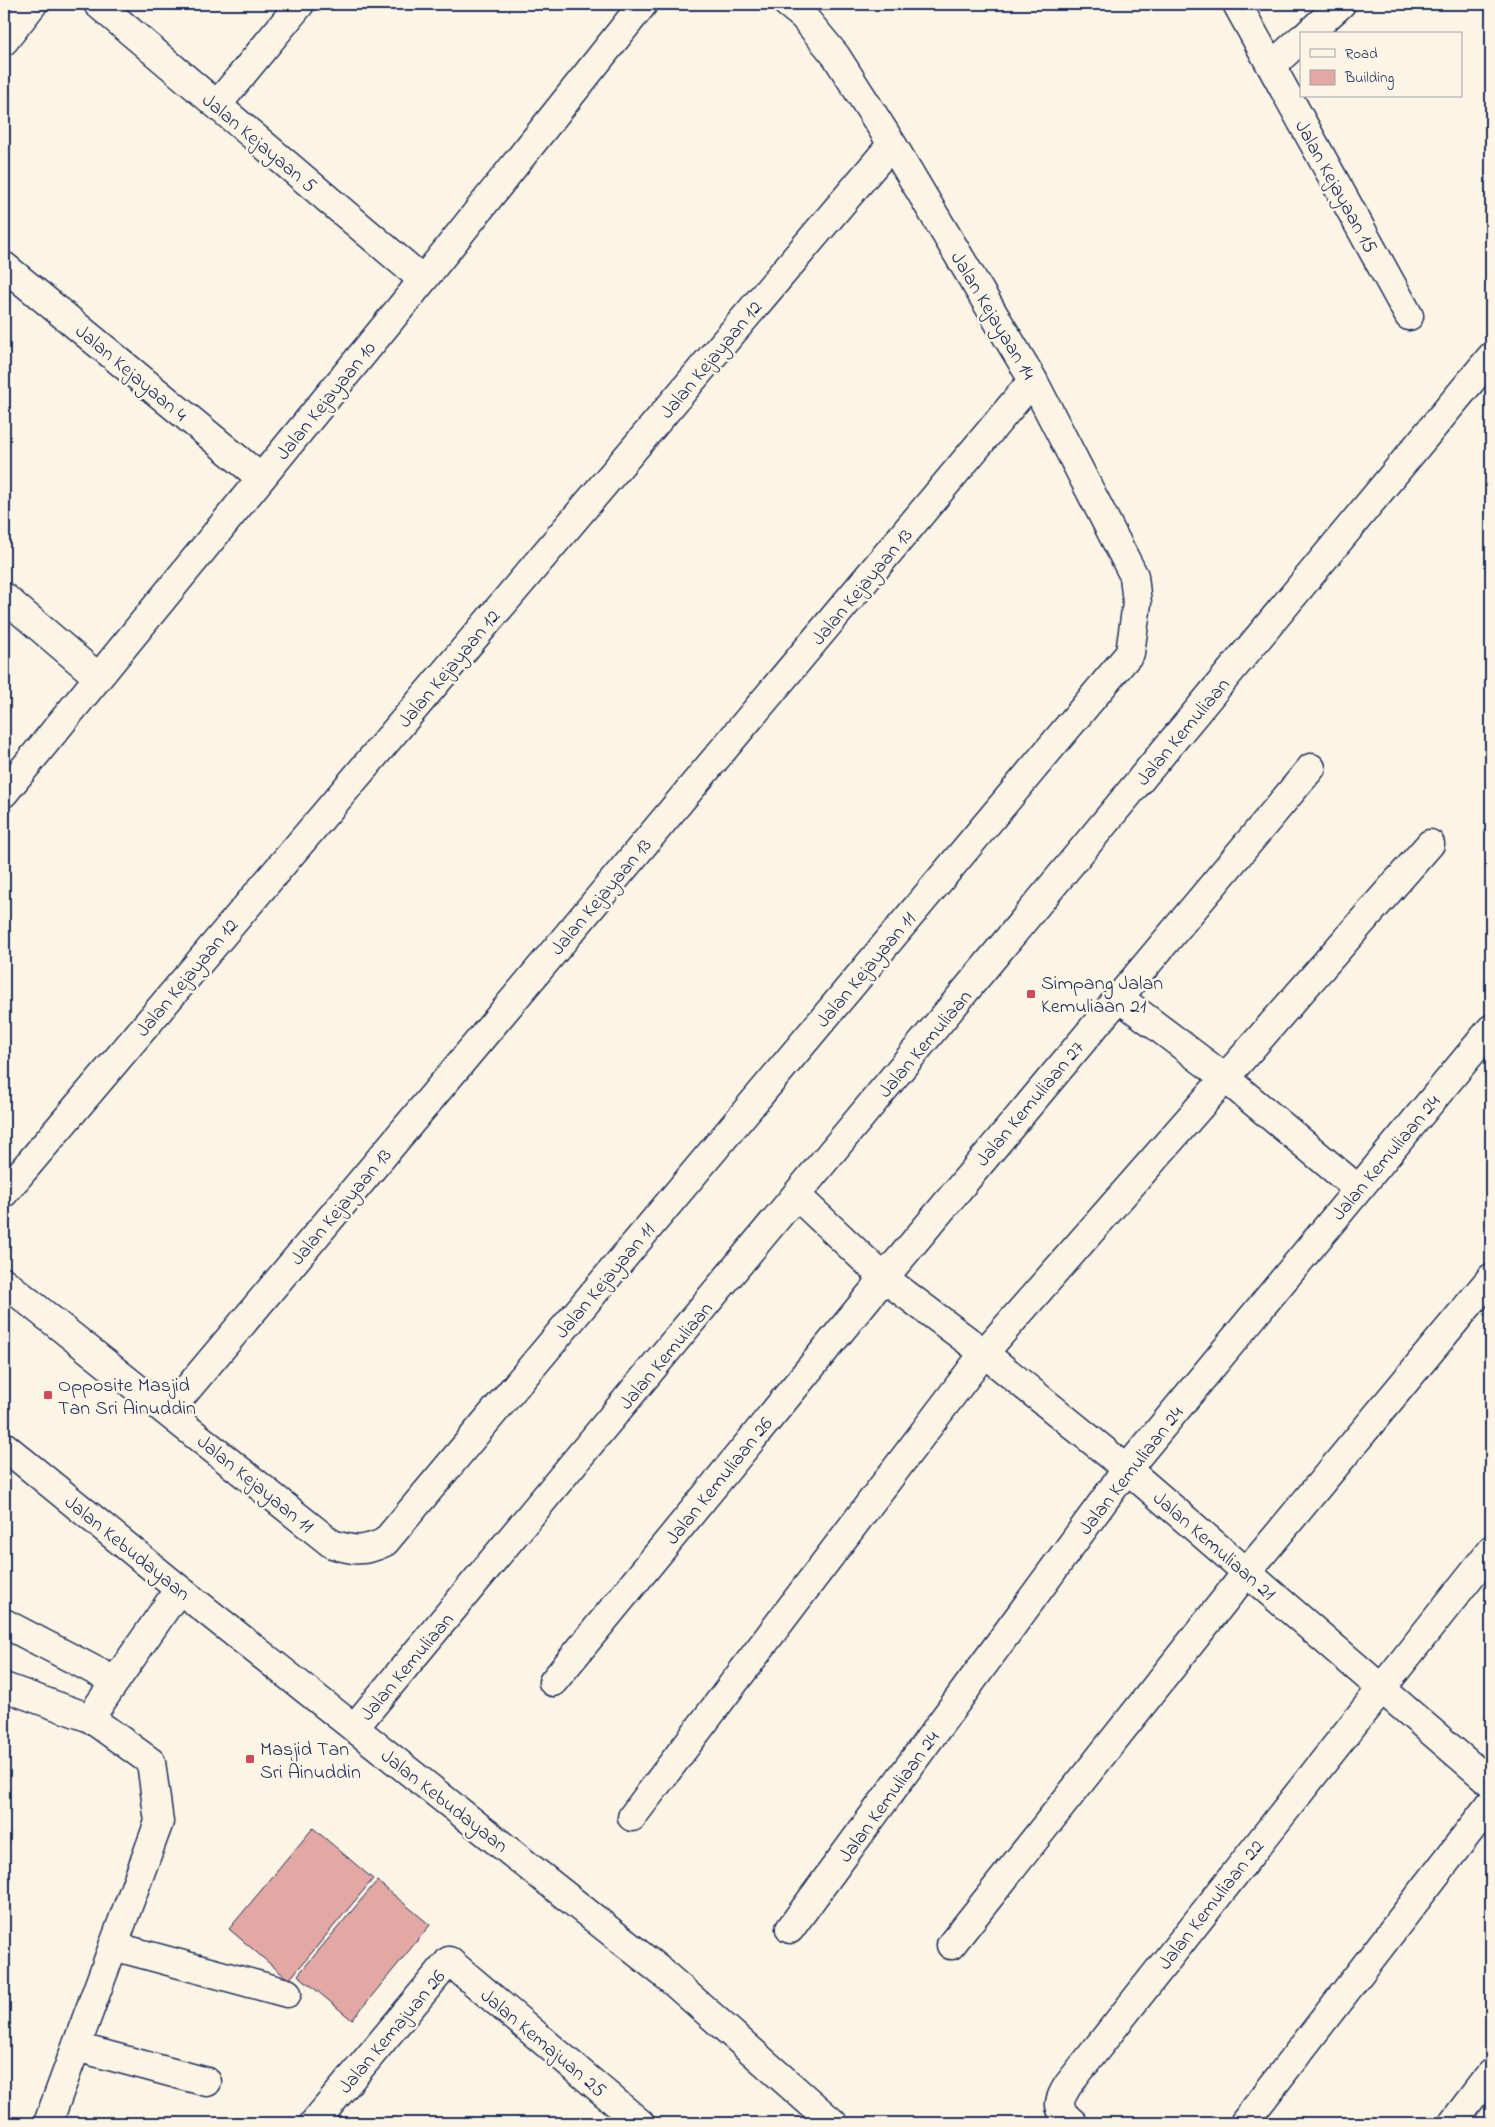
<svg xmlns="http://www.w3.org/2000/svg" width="1495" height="2127" viewBox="0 0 1495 2127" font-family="'Indie Flower',sans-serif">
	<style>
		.building { fill: #e3a8a3; stroke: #1b2f5e }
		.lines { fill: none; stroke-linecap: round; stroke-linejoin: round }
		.minor-casing { stroke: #1b2f5e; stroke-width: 31 }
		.minor { stroke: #fcf5e5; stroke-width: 28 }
		.poi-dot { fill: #d1495b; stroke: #fcf5e5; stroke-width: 2 }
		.labels { text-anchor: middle; stroke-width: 5; stroke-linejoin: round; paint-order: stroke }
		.street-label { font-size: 20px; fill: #1b2f5e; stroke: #fcf5e5 }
		.poi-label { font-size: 20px; fill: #1b2f5e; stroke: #fcf5e5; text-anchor: start }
	</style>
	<rect width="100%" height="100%" fill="#fcf5e5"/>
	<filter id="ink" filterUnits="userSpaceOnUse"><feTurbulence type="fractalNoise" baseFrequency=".02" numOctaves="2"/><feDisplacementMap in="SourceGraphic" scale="10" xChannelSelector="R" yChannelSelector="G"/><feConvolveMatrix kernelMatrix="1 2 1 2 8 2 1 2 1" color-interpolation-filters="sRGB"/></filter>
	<g filter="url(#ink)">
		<path class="building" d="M313 1828 373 1879 289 1980 229 1929Z
			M377 1881 430 1925 352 2020 298 1975Z"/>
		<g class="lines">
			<defs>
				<path id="minor" d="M98 4 423 280
					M1237 4 1409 316
					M1308 34 1341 4
					M4 41 33 4
					M1271 66 1301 39
					M217 105 300 4
					M4 266 261 478
					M4 597 98 677
					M4 793 423 280 643 4
					M1118 997 1225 1078 1358 1189
					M4 1193 892 144
					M797 1196 884 1278 984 1353 1127 1469 1491 1783
					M4 1282 332 1544C354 1551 364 1552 385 1542L1130 653 1137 603 1134 576 1033 380 892 144 836 56 803 16 788 4
					M168 1412 1033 380
					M4 1446 179 1589 663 1973 833 2123
					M4 1623 115 1681
					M553 1682 884 1278 1311 768
					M4 1687 90 1718
					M354 1728 1491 357
					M632 1817 984 1353 1430 844
					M790 1929 1127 1469 1491 1029
					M951 1945 1247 1572 1491 1278
					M113 1946 287 1993
					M76 2047 207 2082
					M48 2123 159 1822 151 1762 90 1718 179 1589
					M314 2123 449 1961 640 2123
					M1073 2123C1056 2109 1057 2103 1068 2085L1491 1550
					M1244 2123 1491 1803
					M1453 2123 1491 2073"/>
			</defs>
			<use href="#minor" class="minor-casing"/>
			<use href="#minor" class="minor"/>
		</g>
	</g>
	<g class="poi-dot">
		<rect x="1026" y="989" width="10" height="10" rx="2.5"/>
		<rect x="43" y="1390" width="10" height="10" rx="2.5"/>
		<rect x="245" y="1754" width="10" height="10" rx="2.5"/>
	</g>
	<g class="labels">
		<g class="street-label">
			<text transform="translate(260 142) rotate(40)" y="7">Jalan Kejayaan 5</text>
			<text transform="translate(1337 186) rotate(61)" y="7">Jalan Kejayaan 15</text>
			<text transform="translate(994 315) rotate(59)" y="7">Jalan Kejayaan 14</text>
			<text transform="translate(710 359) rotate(-50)" y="7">Jalan Kejayaan 12</text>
			<text transform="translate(132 372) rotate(40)" y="7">Jalan Kejayaan 4</text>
			<text transform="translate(325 400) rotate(-51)" y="7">Jalan Kejayaan 10</text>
			<text transform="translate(861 586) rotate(-50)" y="7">Jalan Kejayaan 13</text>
			<text transform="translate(448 668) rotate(-50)" y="7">Jalan Kejayaan 12</text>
			<text transform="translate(1182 731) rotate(-50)" y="7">Jalan Kemuliaan</text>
			<text transform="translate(600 896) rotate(-50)" y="7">Jalan Kejayaan 13</text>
			<text transform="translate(865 969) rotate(-50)" y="7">Jalan Kejayaan 11</text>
			<text transform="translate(186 977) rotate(-50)" y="7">Jalan Kejayaan 12</text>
			<text transform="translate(924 1043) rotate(-50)" y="7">Jalan Kemuliaan</text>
			<text transform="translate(1029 1103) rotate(-50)" y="7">Jalan Kemuliaan 27</text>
			<text transform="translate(1385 1157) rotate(-50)" y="7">Jalan Kemuliaan 24</text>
			<text transform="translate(340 1206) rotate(-50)" y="7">Jalan Kejayaan 13</text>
			<text transform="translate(604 1280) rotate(-50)" y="7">Jalan Kejayaan 11</text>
			<text transform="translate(665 1355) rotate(-50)" y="7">Jalan Kemuliaan</text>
			<text transform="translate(1130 1470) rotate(-52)" y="7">Jalan Kemuliaan 24</text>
			<text transform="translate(718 1480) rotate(-51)" y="7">Jalan Kemuliaan 26</text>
			<text transform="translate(256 1483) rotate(39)" y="7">Jalan Kejayaan 11</text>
			<text transform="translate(1215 1545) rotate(41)" y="7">Jalan Kemuliaan 21</text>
			<text transform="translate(128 1547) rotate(39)" y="7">Jalan Kebudayaan</text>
			<text transform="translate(406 1666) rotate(-50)" y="7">Jalan Kemuliaan</text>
			<text transform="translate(888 1796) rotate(-54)" y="7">Jalan Kemuliaan 24</text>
			<text transform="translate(445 1800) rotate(38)" y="7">Jalan Kebudayaan</text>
			<text transform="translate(1210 1904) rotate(-52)" y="7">Jalan Kemuliaan 22</text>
			<text transform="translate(391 2031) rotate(-50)" y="7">Jalan Kemajuan 26</text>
			<text transform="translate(544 2042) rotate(40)" y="7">Jalan Kemajuan 25</text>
		</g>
		<g class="poi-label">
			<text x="1041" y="989">Simpang Jalan<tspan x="1041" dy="23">Kemuliaan 21</tspan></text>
			<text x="58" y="1391">Opposite Masjid<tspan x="58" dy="23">Tan Sri Ainuddin</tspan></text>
			<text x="260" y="1755">Masjid Tan<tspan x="260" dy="23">Sri Ainuddin</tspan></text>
		</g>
	</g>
	<rect width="1495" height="2127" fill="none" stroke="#fcf5e5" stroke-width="20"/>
	<rect x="10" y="10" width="1475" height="2107" fill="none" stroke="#1b2f5e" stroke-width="2" filter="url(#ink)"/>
	<rect x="1300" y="32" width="162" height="65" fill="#fcf5e5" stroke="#a2a6af"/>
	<rect x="1310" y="49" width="25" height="8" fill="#fcf5e5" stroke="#a2a6af"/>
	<text x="1345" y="58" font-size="15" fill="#1b2f5e">Road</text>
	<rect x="1310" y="70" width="25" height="15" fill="#e3a8a3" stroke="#a2a6af"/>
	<text x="1345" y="82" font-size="15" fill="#1b2f5e">Building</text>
</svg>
